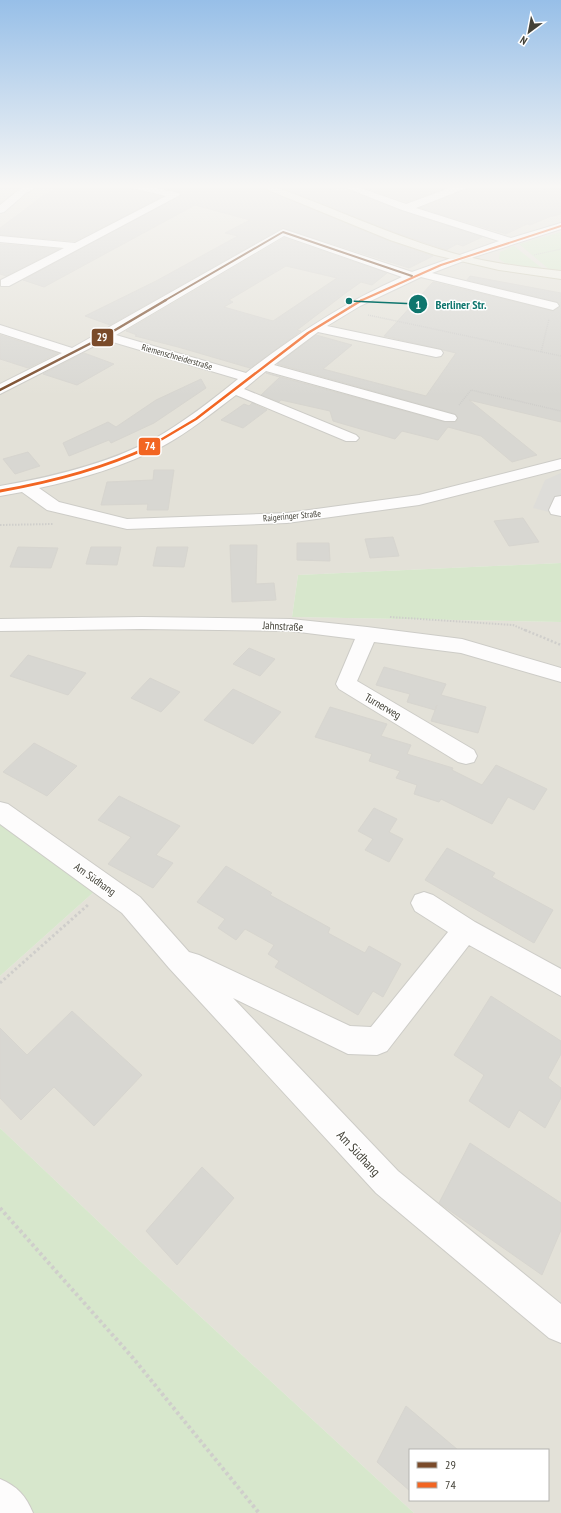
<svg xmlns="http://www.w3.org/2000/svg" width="561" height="1513" viewBox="0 0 561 1513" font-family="'PT Sans Narrow',sans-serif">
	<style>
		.residential { fill: #e3e1d8; fill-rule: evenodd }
		.green { fill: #d7e7cc }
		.parking { fill: #deddd9 }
		.building { fill: #d8d7d2; stroke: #d7d5cf; fill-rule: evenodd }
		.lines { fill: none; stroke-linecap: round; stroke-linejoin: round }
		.minor-casing { stroke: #cdccc7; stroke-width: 2 }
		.major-casing { stroke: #cfccb9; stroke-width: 2 }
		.path-far5 { stroke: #cfcecb; stroke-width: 1; stroke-dasharray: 1 1; stroke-linecap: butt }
		.path-far4 { stroke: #cfcecb; stroke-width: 1.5; stroke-dasharray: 1 1; stroke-linecap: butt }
		.path-far3 { stroke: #cfcecb; stroke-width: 2; stroke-dasharray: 1.5 1.5; stroke-linecap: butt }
		.path-far2 { stroke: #cfcecb; stroke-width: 2.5; stroke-dasharray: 2 2; stroke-linecap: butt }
		.path-far1 { stroke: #cfcecb; stroke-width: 3; stroke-dasharray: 2.5 2.5; stroke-linecap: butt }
		.path { stroke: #cfcecb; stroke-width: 4; stroke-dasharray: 3 3; stroke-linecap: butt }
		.minor { fill: #fdfcfc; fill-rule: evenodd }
		.major { fill: #efeee5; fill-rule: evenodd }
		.bus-1-far1-casing { stroke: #fff; stroke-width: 3.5 }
		.bus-1-casing { stroke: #fff; stroke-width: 4.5 }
		.bus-2-far2-casing { stroke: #fff; stroke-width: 3.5 }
		.bus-2-far1-casing { stroke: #fff; stroke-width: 4.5 }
		.bus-2-casing { stroke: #fff; stroke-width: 5.5 }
		.bus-1-far1 { stroke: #7a4b2a; stroke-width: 2 }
		.bus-1 { stroke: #7a4b2a; stroke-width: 2.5 }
		.bus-2-far2 { stroke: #f26522; stroke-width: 2 }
		.bus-2-far1 { stroke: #f26522; stroke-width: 2.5 }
		.bus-2 { stroke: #f26522; stroke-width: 3 }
		.labels { text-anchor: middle; stroke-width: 3; stroke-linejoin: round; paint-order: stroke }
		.far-street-label { font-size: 9px; fill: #434137; stroke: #fff }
		.street-label { font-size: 11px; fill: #434137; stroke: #fff }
		.near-street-label { font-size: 13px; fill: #434137; stroke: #fff }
		.leader { fill: none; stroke: #0f766e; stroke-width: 1.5 }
		.callout-dot { fill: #0f766e; stroke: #fff; stroke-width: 1.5 }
		.mark-label { font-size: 12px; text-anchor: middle; font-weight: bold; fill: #fff }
		.callout-label { font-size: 12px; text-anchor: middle; font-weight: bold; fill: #0f766e; stroke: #fff; stroke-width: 3; stroke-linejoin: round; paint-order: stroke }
		.line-badge { stroke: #fff; stroke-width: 1.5 }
		.badge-label { font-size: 11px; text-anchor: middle; font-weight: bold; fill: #fff }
	</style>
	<rect width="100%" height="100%" fill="#efeee9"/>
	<path class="residential" d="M0 185H561V563L298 575 292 617 561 622V1513H414L139 1260 0 1128V976L95 891 0 824ZM410 1450H548V1500H410Z"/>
	<path class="green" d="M561 232V272L551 271 519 244Z
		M514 246 543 269 505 263 499 259 500 252Z
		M561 563V622L292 617 298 575Z
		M0 824 95 891 0 976Z
		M0 1128 139 1260 414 1513H0Z"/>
	<path class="parking" d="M561 473V515L533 508 545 480Z"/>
	<path class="building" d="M62 185H125L128 188 162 197 75 241 0 235V228L43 196Z
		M147 185H255L389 241 433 256 409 268 282 228 110 325 85 316 156 281 238 236 225 233 250 220 195 205 44 287 23 280 181 195 179 192Z
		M272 185H317L342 192 348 190 402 211 482 237 463 246 457 244 446 250 399 234Z
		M367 185H455L406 202 361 186Z
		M472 185H520L539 191 561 185V214L549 217 530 225 527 224 506 234 420 208 470 188Z
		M284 238 387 273 372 285 361 282 347 292 297 330 301 331 250 368 178 347 135 336 137 335 126 331ZM286 266 337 278 273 321 224 307 233 302 229 300Z
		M0 244 59 249 6 276 0 274Z
		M470 276 561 293V422L469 400 537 455 512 462 481 436 448 427 438 440 402 431 395 439 333 421 330 411 281 400 279 402 261 395 280 377 266 373 445 422H456L458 417 455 414 277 364 316 335 352 345 323 369 426 396 456 353 384 336 433 282 553 311 560 306 557 302 467 280Z
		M0 335 58 353 28 368 0 359Z
		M84 353 114 364 77 385 43 374Z
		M201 379 206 388 154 423 111 443 109 440 69 456 63 443 108 422 116 427 156 400Z
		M252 403 267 410 243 428 221 420 244 404 249 406Z
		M28 452 40 466 15 474 3 459Z
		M154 470H174L168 510H147L148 504 101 505 107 482 153 480Z
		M523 518 539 542 509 546 494 521Z
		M393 537 399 556 370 558 365 539Z
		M297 543H329L330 561 297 560Z
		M230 545H257L256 584 274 583 276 600 232 602Z
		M18 547 58 548 51 568 10 567Z
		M91 547H121L117 565 86 564Z
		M157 547H188L184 567 153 566Z
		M249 648 275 659 260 676 233 664Z
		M28 655 86 673 68 695 10 676Z
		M384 667 446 684 441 695 486 707 478 733 431 721 437 705 435 710 407 702 410 694 376 685Z
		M150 678 180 692 161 712 131 698Z
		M233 689 281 712 253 744 204 720Z
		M330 707 387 724 381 736 411 745 407 754 453 768 452 770 482 785 496 765 547 789 534 810 508 797 492 824 441 799 439 802 414 794 417 785 396 778 400 771 369 761 372 754 315 737Z
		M34 743 77 766 47 796 3 772Z
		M119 796 180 826 156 855 173 863 153 888 108 864 131 837 98 820Z
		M374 808 397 819 389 832 403 839 389 862 365 850 373 839 358 831Z
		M447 848 495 873 492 877 553 910 534 943 425 880Z
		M226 866 272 893 270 895 330 928 328 933 365 953 369 946 401 964 383 997 373 991 358 1015 275 967 279 961 268 954 274 945 245 929 236 940 218 928 225 919 197 902Z
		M491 996 561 1041V1054L548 1078 561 1088V1098L545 1128 519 1110 509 1128 469 1101 484 1075 454 1055Z
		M72 1011 142 1075 94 1126 54 1087 21 1120 0 1098V1028L27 1055Z
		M470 1143 561 1203V1230L542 1275 439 1203Z
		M202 1167 234 1198 177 1265 146 1231Z
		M406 1406 458 1450H410V1491L377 1462Z"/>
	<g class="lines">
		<defs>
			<path id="minor" d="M29 185H41L26 193 4 212 0 213V205L20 189Z
				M126 185H142L179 193 180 195 9 286H1V280L64 248 0 242V236L75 243 166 196 128 187Z
				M339 185H352L406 204 458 185H471L469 187 416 208 511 238 561 223V229L474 257 432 273 557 303 559 306 553 310 421 277 360 306 327 326 441 350 443 353 441 356 436 357 318 332 274 365 455 415 457 418 455 421H445L266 371 244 389 356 435 359 438 356 441H346L236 395C212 413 189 432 163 446 124 466 81 479 39 488L59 502 127 519 287 513 419 495 561 459V469L419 505 287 523 127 529 47 510 22 492 0 496V486C52 477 107 464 154 439 184 422 211 401 238 379L106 340 0 394V384L62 353 0 333V325L72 348 283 229 412 272 499 241 402 210ZM284 236 402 277C345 302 295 335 246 373L116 335Z
				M561 496V516L551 514 549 510 555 497Z
				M142 617 291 619 367 627 462 639 561 668V682L461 653 374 642 357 681 474 750 477 756 474 762 466 764 458 762 339 689 336 684 355 639 291 631 142 629 0 631V619Z
				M0 802 8 804 140 897 189 952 199 955 350 1026 371 1027 448 932 415 911 411 903 415 895 424 892 433 895 475 922 561 969V996L469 945 387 1051 377 1055 348 1054 233 998 398 1171 561 1304V1343L549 1338 376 1193 169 968 122 913 0 824Z
				M0 1479C17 1486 26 1496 33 1513H0Z"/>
			<path id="major" d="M256 185H269C327 205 383 232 442 250 481 262 521 267 561 271V279L499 270 435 255 390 240Z"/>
		</defs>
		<use href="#minor" class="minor-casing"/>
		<use href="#major" class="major-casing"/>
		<path class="path-far5" d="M534 255 561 249"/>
		<path class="path-far4" d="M368 315 561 356
			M541 352 549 319
			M459 405 471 390 561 411"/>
		<path class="path-far3" d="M0 525 53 524
			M390 617 513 625 527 631"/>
		<path class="path-far2" d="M525 630 561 645"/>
		<path class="path-far1" d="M0 983 89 904"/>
		<path class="path" d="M0 1208 133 1358 259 1513"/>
		<use href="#minor" class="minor"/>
		<use href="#major" class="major"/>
		<defs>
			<path id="bus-1-far1" d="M164 301 283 232 412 276"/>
			<path id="bus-1" d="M0 390 105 336 166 300"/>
			<path id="bus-2-far2" d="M360 301 441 265 561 226"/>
			<path id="bus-2-far1" d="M147 448 196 419 308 333 362 300"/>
			<path id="bus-2" d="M0 491C51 482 102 469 149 447"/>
		</defs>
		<use href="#bus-1-far1" class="bus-1-far1-casing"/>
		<use href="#bus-1" class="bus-1-casing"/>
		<use href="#bus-2-far2" class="bus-2-far2-casing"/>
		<use href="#bus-2-far1" class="bus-2-far1-casing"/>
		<use href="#bus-2" class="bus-2-casing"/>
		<use href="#bus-1-far1" class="bus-1-far1"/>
		<use href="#bus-1" class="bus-1"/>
		<use href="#bus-2-far2" class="bus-2-far2"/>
		<use href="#bus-2-far1" class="bus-2-far1"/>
		<use href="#bus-2" class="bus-2"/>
	</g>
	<linearGradient id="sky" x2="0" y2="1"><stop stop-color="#97bfe8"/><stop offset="0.47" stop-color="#f8f7f5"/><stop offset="1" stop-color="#f8f7f5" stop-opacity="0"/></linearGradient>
	<rect width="561" height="396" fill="url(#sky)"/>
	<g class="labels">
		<g class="far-street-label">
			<text transform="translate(177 357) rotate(16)" y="3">Riemenschneiderstraße</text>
			<text transform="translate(292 516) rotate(-5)" y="3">Raigeringer Straße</text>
		</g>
		<g class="street-label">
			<text transform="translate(283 626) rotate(3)" y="4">Jahnstraße</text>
			<text transform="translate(383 706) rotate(30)" y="4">Turnerweg</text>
			<text transform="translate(95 879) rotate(35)" y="4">Am Südhang</text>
		</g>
		<g class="near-street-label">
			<text transform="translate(359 1153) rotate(47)" y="5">Am Südhang</text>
		</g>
	</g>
	<path class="leader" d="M349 301L418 304"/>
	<g class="callout-dot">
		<circle cx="349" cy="301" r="4"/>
		<circle cx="418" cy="304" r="10"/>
	</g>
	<g class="mark-label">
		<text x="418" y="309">1</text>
	</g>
	<g class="callout-label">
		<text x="461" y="309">Berliner Str.</text>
	</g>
	<g class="line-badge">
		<rect x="91" y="328" width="23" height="19" rx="4" fill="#7a4b2a"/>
		<rect x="138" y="437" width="23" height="19" rx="4" fill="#f26522"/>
	</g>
	<g class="badge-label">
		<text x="102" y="341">29</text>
		<text x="150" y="450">74</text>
	</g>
	<rect x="409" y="1449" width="140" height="52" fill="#ffffff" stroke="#b4b3af"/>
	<rect x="417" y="1462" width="20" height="6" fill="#7a4b2a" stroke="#b4b3af"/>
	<text x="445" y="1469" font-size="12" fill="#434137">29</text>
	<rect x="417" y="1482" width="20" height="6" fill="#f26522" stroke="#b4b3af"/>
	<text x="445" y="1489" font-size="12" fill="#434137">74</text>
	<g transform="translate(529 32) rotate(212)" stroke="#ffffff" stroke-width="3" paint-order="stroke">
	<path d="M0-3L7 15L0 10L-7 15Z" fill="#434137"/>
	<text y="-6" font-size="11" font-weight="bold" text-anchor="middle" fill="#434137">N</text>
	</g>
</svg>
